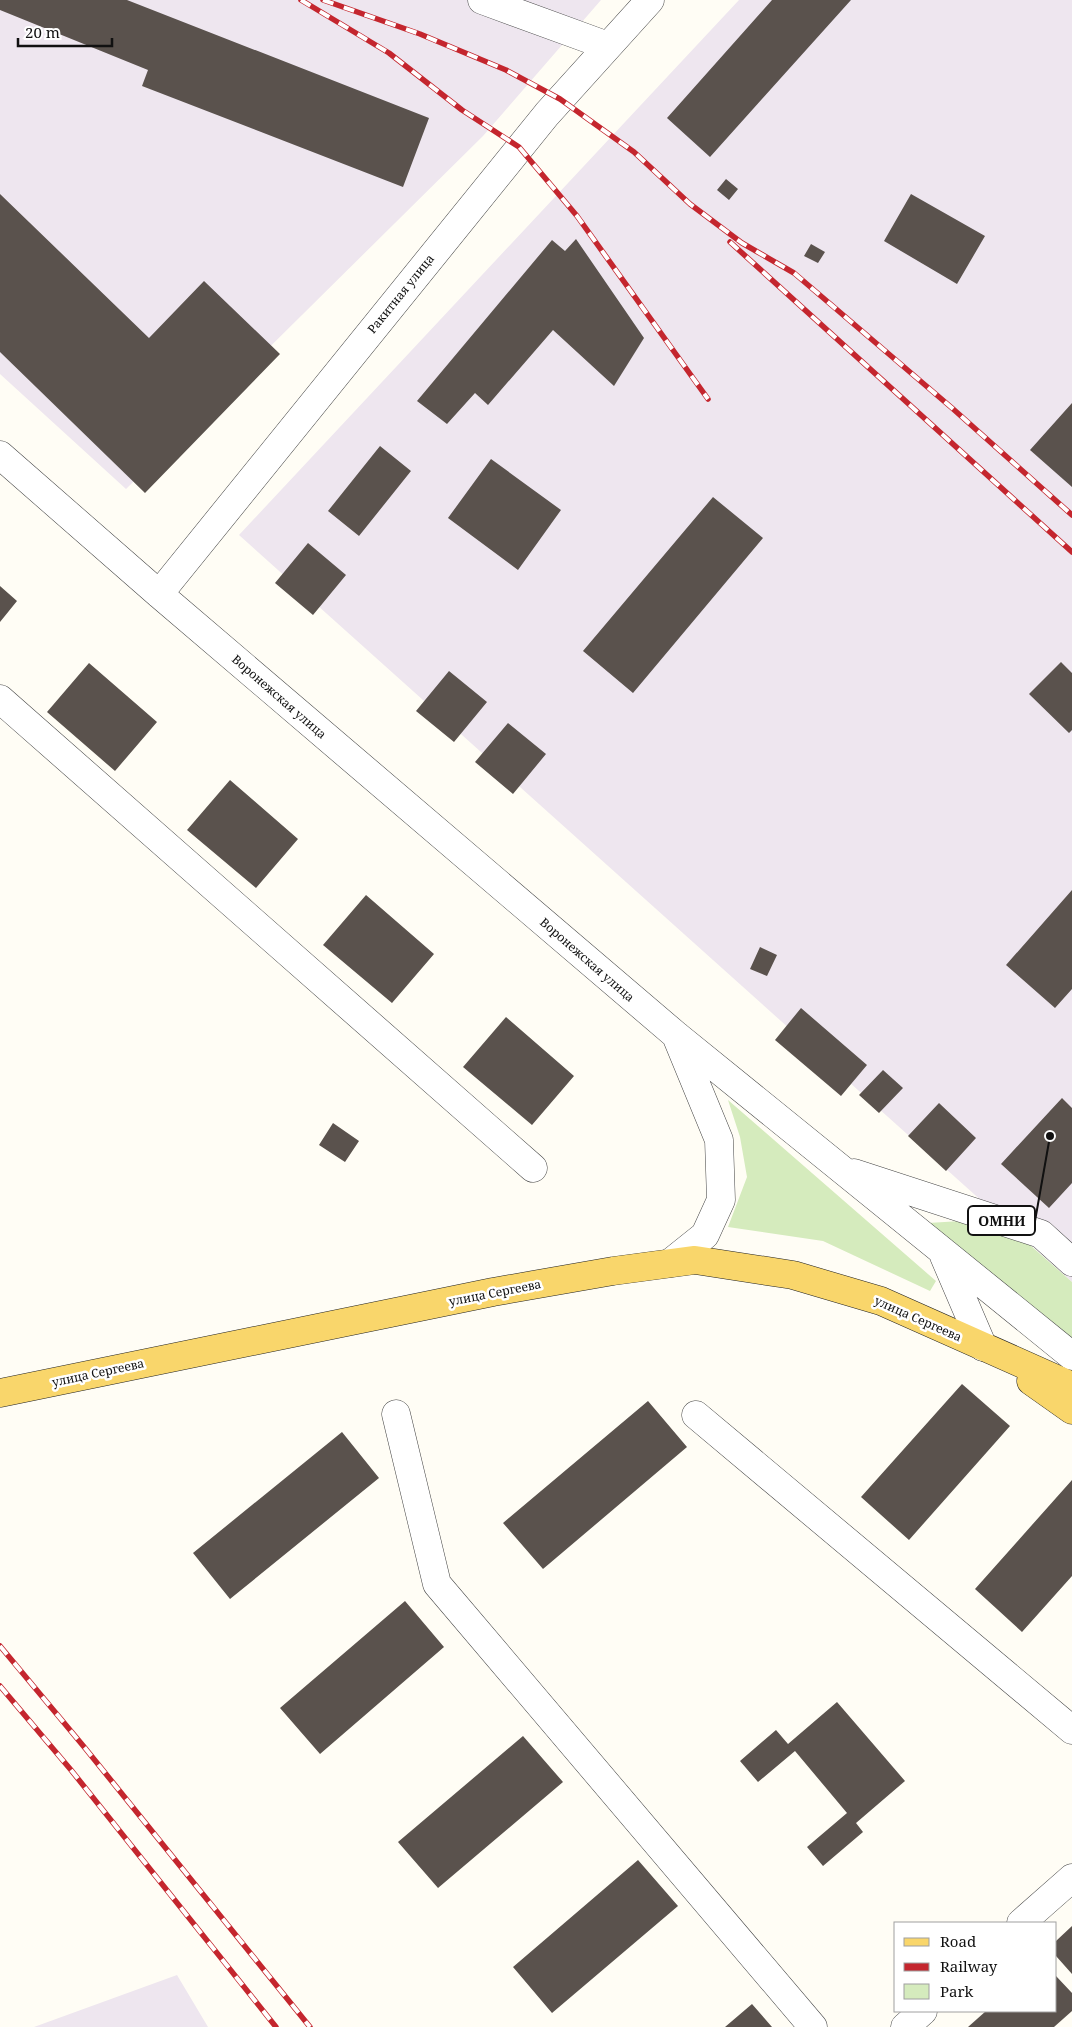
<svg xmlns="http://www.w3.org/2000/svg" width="1072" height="2027" viewBox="0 0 1072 2027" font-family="'Noto Serif',serif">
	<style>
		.industrial { fill: #eee6ef }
		.green { fill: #d5ebbd }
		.building { fill: #5a524d }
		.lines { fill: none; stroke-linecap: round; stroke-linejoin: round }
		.minor-casing { stroke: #444; stroke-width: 29 }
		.major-casing { stroke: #222; stroke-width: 29 }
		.minor { stroke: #fff; stroke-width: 28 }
		.major { stroke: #f9d66b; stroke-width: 28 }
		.rail-casing { stroke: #c4262e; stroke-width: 5.5 }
		.rail { stroke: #fff; stroke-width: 4; stroke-dasharray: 11; stroke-linecap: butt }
		.labels { text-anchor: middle; stroke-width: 5; stroke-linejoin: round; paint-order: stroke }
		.street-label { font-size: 12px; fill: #111; stroke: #fff }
		.leader { fill: none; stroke: #111; stroke-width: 2 }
		.callout-dot { fill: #111; stroke: #fff; stroke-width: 2 }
		.callout { fill: #fff; stroke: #111; stroke-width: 2 }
		.callout-label { font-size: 14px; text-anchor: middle; font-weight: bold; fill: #111 }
	</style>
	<rect width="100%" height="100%" fill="#fffdf5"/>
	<path class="industrial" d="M0 0H601L483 136 126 489 0 374Z
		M739 0H1072V1282L239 535Z
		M177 1975 208 2027H34Z"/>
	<path class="green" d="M728 1100 936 1281 930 1291 823 1241 728 1227 747 1177 740 1137Z
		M961 1221 1022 1238 1072 1282V1341L928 1223Z"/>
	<path class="building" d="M0 0H127L429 118 403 187 142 86 148 70 0 10Z
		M772 0H851L710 157 667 118Z
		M726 179 738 189 729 200 717 190Z
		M0 194 149 338 204 281 280 354 145 493 0 352Z
		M911 194 985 236 957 284 884 241Z
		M576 239 644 338 614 386 553 330 488 405 475 393 447 424 417 401 552 240 565 251Z
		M811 244 825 252 818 263 804 256Z
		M1072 403V487L1030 450Z
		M380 446 411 471 359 536 328 511Z
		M491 459 561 510 518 570 448 518Z
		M713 497 763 538 633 693 583 651Z
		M308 543 346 575 313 615 275 583Z
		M0 586 17 601 0 622Z
		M1061 662 1072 673V730L1069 733 1029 694Z
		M89 663 157 722 115 771 47 712Z
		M449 671 487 702 454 742 416 711Z
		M508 723 546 754 513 794 475 762Z
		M230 780 298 839 256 888 187 830Z
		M1072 890V989L1055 1008 1006 965Z
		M366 895 434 954 392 1003 323 945Z
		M760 947 777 955 767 976 750 969Z
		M801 1008 867 1065 841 1096 775 1040Z
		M506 1017 574 1076 532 1125 463 1067Z
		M883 1070 903 1088 879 1113 859 1095Z
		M1062 1098 1072 1108V1183L1049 1208 1001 1164Z
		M939 1103 976 1138 946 1171 908 1136Z
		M333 1123 359 1141 345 1162 319 1145Z
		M962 1384 1010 1426 909 1540 861 1497Z
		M648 1401 687 1447 543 1569 503 1523Z
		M342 1432 379 1478 230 1599 193 1553Z
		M1072 1480V1576L1022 1632 975 1589Z
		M405 1601 444 1647 320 1754 280 1708Z
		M837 1702 905 1781 856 1823 863 1832 823 1866 807 1847 847 1813 795 1751 758 1782 740 1761 776 1730 788 1744Z
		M523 1736 563 1782 438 1888 398 1842Z
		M638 1860 678 1906 552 2013 513 1967Z
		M1072 1926V1974L1056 1956V1941Z
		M1056 1976 1072 1993V2011L1054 2027H968L986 2011H1056Z
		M752 2004 772 2027H725Z"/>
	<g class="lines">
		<defs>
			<path id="minor" d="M482 0 608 46
				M0 455 159 594 677 1036 1072 1356
				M159 594 547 114 650 0
				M0 699 533 1168
				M854 1173 1041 1234 1072 1262
				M944 1256 983 1347
				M670 1263 705 1235 721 1200 719 1140 677 1038
				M396 1414 437 1584 813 2027
				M696 1415 1072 1730
				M1021 1923 1072 1878
				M905 2027 923 2011"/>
			<path id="major" d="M1031 1381 1072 1410
				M0 1393 493 1292 613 1271 695 1260 793 1275 881 1301 1072 1386"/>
		</defs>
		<use href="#minor" class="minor-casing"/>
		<use href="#major" class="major-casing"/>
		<use href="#minor" class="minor"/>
		<use href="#major" class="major"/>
		<defs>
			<path id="rail" d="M301 0 389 53 462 110 519 147 577 216 708 399
				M323 0 420 34 506 70 560 99 634 152 690 204 742 243 794 273 952 408 1072 515
				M730 242 1072 552
				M0 1646 85 1748 310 2027
				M0 1686 71 1770 276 2027"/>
		</defs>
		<use href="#rail" class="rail-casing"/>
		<use href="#rail" class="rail"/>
	</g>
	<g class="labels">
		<g class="street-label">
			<text transform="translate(401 294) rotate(-51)" y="4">Ракитная улица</text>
			<text transform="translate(279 697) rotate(41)" y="4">Воронежская улица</text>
			<text transform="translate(587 960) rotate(41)" y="4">Воронежская улица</text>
			<text transform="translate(495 1293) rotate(-11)" y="4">улица Сергеева</text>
			<text transform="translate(918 1319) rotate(24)" y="4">улица Сергеева</text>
			<text transform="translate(98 1373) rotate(-12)" y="4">улица Сергеева</text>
		</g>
	</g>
	<path class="leader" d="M1050 1136L1035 1221"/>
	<circle class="callout-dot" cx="1050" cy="1136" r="5"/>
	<rect class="callout" x="968" y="1206" width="67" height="29" rx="5"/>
	<g class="callout-label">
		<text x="1002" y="1226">ОМНИ</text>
	</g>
	<rect x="894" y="1922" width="162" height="90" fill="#ffffff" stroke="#a0a0a0"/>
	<rect x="904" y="1938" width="25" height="8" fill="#f9d66b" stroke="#a0a0a0"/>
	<text x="940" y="1947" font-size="15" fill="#111111">Road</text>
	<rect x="904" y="1963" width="25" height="8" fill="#c4262e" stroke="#a0a0a0"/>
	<text x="940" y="1972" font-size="15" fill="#111111">Railway</text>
	<rect x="904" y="1984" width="25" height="15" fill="#d5ebbd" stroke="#a0a0a0"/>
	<text x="940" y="1997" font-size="15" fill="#111111">Park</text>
	<path d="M18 38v8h94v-8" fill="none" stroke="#111111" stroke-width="2.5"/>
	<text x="25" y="38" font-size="15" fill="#111111" stroke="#ffffff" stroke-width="4" paint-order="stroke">20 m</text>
</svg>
